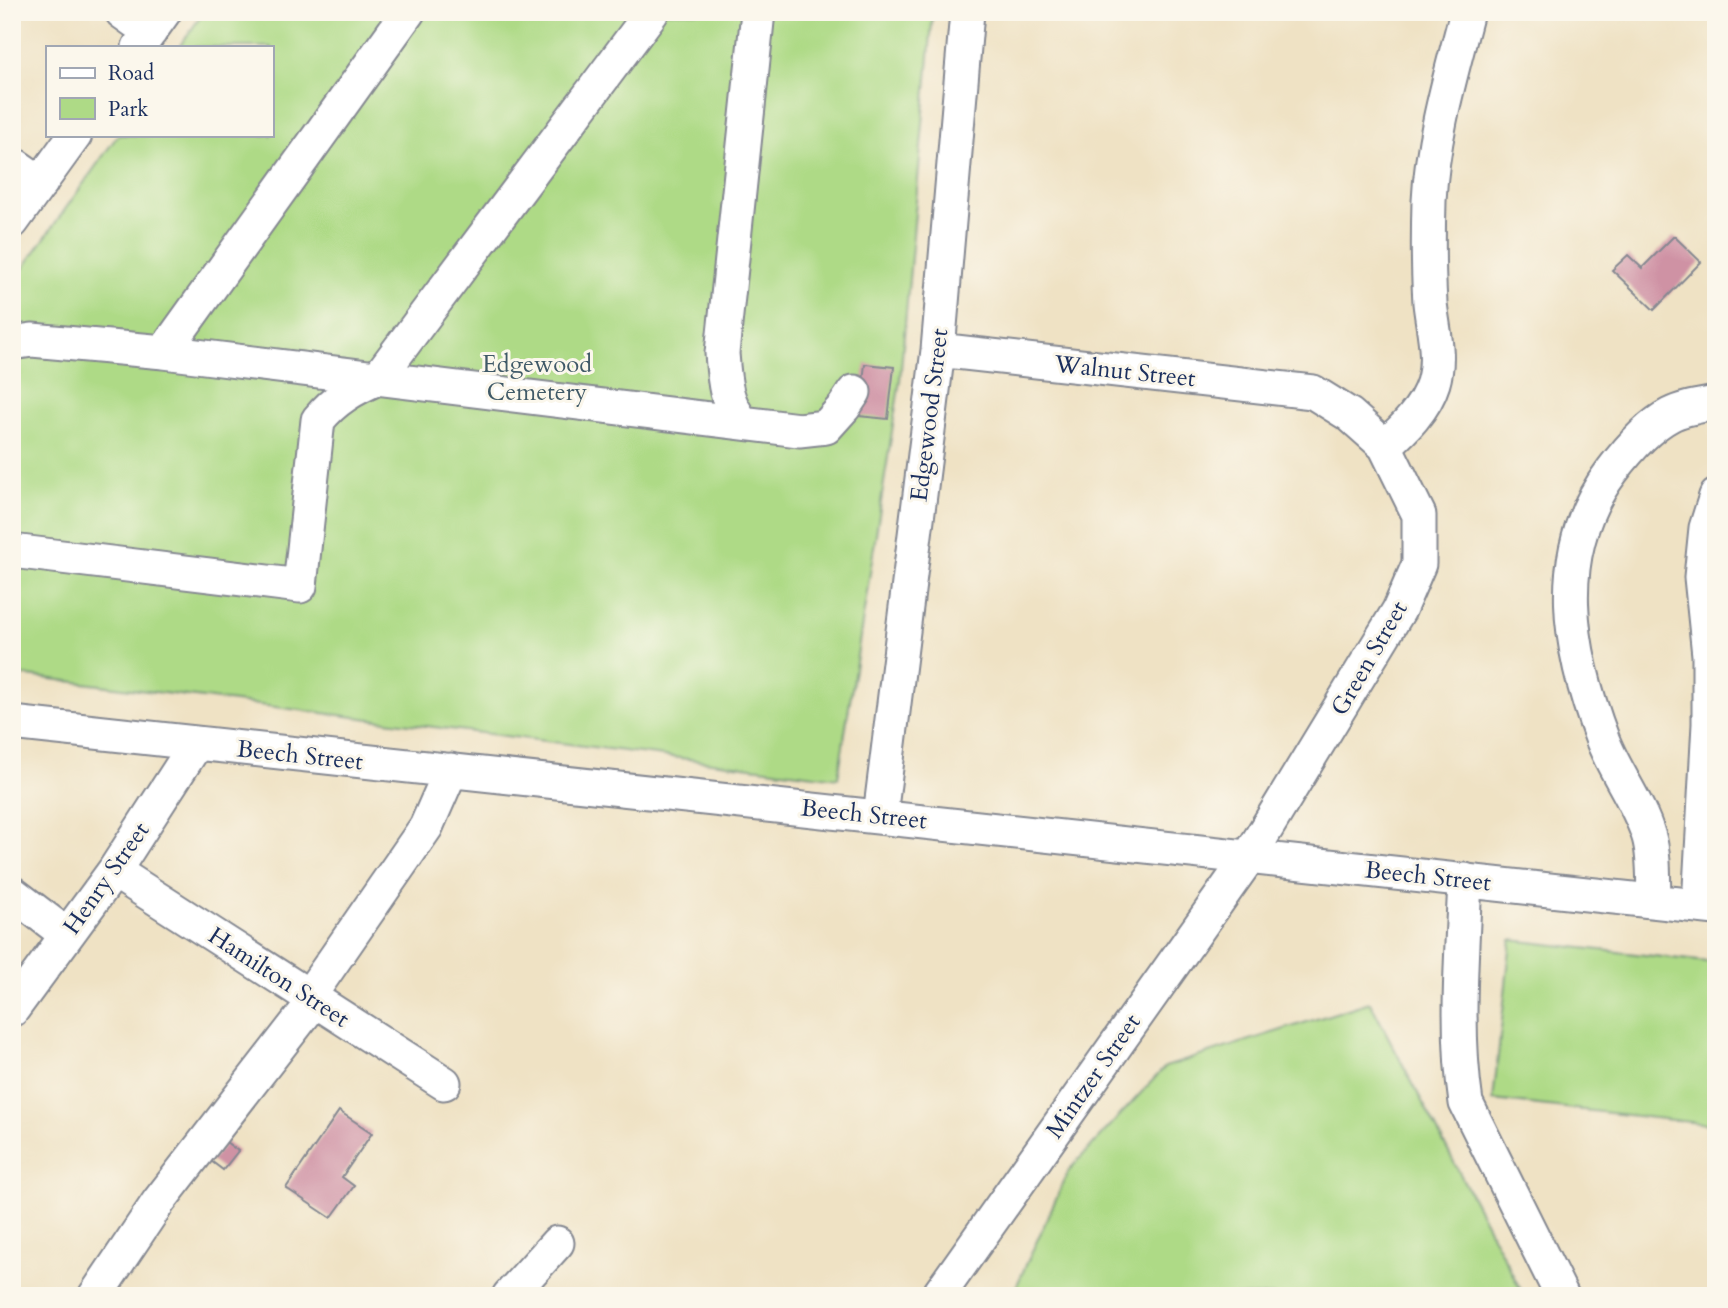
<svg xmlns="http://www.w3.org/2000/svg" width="1728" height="1308" viewBox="0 0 1728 1308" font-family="Cardo,serif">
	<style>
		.green { fill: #aeda86; stroke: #648472; stroke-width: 2 }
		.building { fill: #cf92a4 }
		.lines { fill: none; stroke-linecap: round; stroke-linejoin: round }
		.minor-casing { stroke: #858891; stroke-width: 37 }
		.minor { stroke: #fff; stroke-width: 33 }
		.labels { text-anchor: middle; stroke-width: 6; stroke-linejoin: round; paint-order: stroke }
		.park-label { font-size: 24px; fill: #405a68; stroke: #fbf7ec }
		.street-label { font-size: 24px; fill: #1b2f5e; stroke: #fbf7ec }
	</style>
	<rect width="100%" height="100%" fill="#fbf7ec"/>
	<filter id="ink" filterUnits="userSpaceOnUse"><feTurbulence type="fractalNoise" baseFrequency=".0143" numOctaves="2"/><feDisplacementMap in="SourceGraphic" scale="14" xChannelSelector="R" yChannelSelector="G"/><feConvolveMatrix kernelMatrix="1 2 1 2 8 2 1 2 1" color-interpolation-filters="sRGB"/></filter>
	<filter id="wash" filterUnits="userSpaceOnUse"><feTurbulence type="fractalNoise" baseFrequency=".00686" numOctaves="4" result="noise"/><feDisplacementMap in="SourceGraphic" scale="28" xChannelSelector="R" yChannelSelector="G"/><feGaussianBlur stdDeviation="1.57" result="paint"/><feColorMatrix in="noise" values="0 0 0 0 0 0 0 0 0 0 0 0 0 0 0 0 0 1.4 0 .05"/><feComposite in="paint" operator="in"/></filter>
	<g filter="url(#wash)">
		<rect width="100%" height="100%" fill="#efe2c4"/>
		<path class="green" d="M204 12H933L900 380 838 778 12 674V284L118 135H271V47H179Z
			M1511 940 1716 963V1125L1493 1100Z
			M1370 1002 1524 1296H1012L1069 1170 1165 1067Z"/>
		<g id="blocks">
			<path class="building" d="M1674 236 1701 262 1654 310 1612 270 1628 255 1642 268Z
				M865 364 894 367 888 419 859 416Z
				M339 1111 372 1133 342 1177 354 1186 331 1218 286 1188Z
				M226 1142 238 1151 223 1170 211 1161Z"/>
		</g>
	</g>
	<g filter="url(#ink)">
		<use href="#blocks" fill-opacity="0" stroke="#858891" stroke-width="2"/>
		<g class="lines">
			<defs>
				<path id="minor" d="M122 12 150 32
					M139 47 164 12
					M12 163 41 183
					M12 222 75 135
					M12 343 32 340 164 352 408 12
					M164 352 799 430 826 427 844 407 854 392
					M743 423C725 403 724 379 722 353L758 12
					M1385 446C1404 429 1425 409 1433 383 1441 356 1433 330 1430 303 1428 270 1428 235 1429 201 1432 138 1451 74 1467 12
					M12 551 300 586 318 420C335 399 353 389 378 378L652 12
					M12 723 1716 908
					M880 816 938 350 967 12
					M114 871 444 1083
					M1465 880C1462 954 1455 1030 1466 1103L1562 1296
					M12 893 67 935
					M1654 901C1653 880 1655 858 1649 837 1639 803 1616 774 1603 741 1569 652 1550 553 1612 471 1627 451 1647 427 1670 415 1683 408 1700 406 1716 403
					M1699 906 1709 724V655L1701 577 1706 528 1716 496
					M309 996 426 827 451 770
					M12 1010 114 871 196 744
					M95 1296 159 1201 315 1000
					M509 1296 557 1243
					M938 1296 1249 857 1399 610 1419 564V515L1385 446 1350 415 1313 392 938 350"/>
			</defs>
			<use href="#minor" class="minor-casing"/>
			<use href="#minor" class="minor"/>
		</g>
	</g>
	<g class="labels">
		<g class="park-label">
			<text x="537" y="372">Edgewood<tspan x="537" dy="28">Cemetery</tspan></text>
		</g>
		<g class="street-label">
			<text transform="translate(1125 371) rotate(6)" y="8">Walnut Street</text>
			<text transform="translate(929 415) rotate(-83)" y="8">Edgewood Street</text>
			<text transform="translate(1369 658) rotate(-60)" y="8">Green Street</text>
			<text transform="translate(300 755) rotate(6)" y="8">Beech Street</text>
			<text transform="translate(864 814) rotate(6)" y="8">Beech Street</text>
			<text transform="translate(1428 876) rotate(6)" y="8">Beech Street</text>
			<text transform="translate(106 878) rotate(-55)" y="8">Henry Street</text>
			<text transform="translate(279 977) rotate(33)" y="8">Hamilton Street</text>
			<text transform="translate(1093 1076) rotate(-55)" y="8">Mintzer Street</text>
		</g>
	</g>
	<rect width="1728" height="1308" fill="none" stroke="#fbf7ec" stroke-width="42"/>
	<rect x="46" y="46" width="228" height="91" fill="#fbf7ec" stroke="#a1a7b3" stroke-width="2"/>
	<rect x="60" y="68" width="35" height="10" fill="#ffffff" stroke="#a1a7b3" stroke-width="2"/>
	<text x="108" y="80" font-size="21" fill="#1b2f5e">Road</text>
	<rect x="60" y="98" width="35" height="21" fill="#aeda86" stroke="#a1a7b3" stroke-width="2"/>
	<text x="108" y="116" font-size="21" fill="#1b2f5e">Park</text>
</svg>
